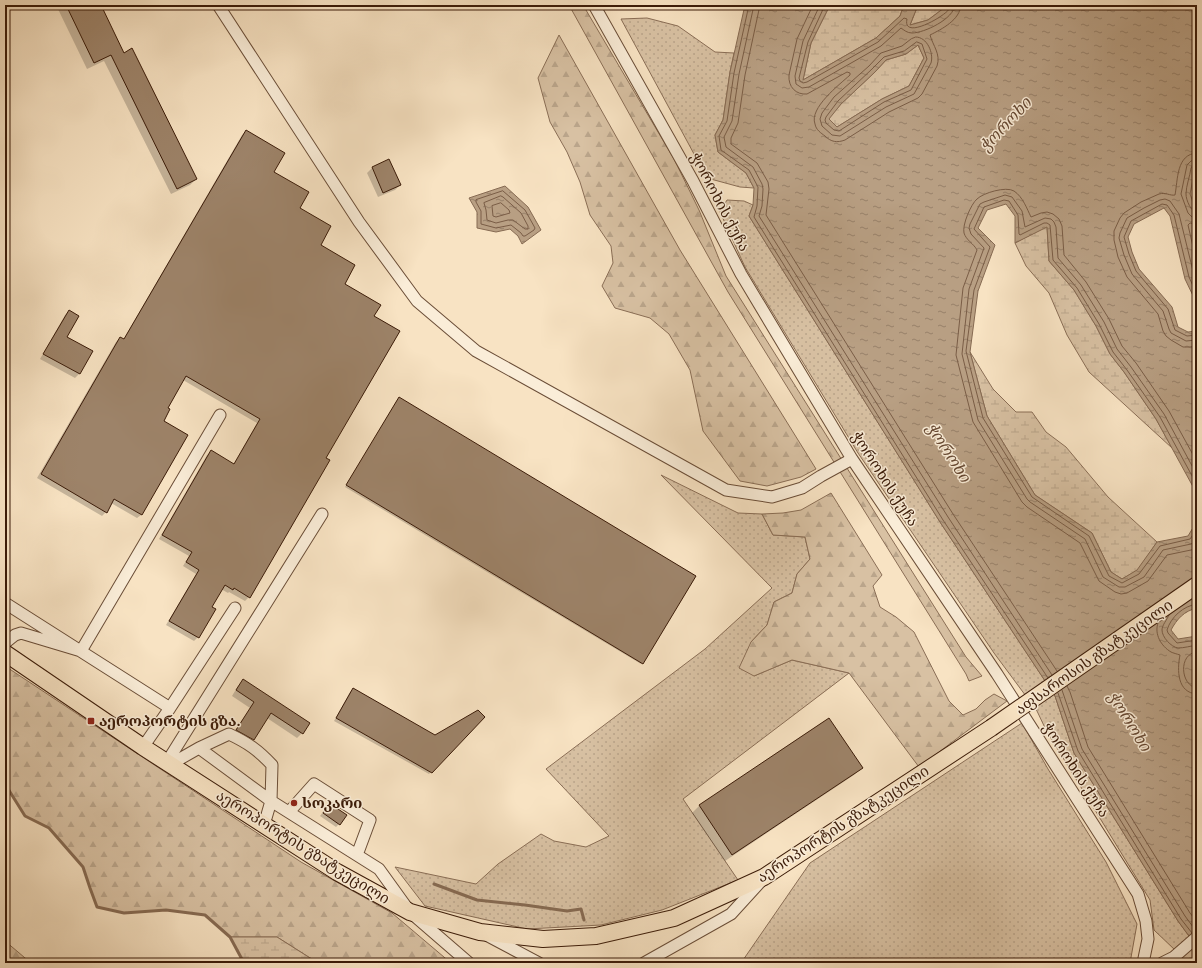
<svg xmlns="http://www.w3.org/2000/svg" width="1202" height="968" viewBox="0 0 1202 968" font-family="Alegreya,'Noto Serif Georgian',serif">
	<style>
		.grass { fill: url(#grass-dots); stroke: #8a6e56 }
		.forest { fill: url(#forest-firs); stroke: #8a6e56 }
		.wetland { fill: url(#wetland-marsh); stroke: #8a6e56 }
		.water { fill: url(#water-ripples); stroke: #866a52; fill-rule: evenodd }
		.shadow { fill: #0003 }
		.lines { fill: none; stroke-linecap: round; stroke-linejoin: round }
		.shore { stroke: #7a5d46; stroke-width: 1 }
		.stream { stroke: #866a52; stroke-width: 3 }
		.building { fill: #9d8369; stroke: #3b1b08 }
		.minor-casing { stroke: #6a4d37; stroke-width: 13 }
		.highway-casing { stroke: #3b1b08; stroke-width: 18 }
		.minor { stroke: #faedd8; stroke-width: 11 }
		.highway { stroke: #f8e3c3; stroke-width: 16 }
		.highway-bridge-casing { stroke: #3b1b08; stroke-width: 18; stroke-linecap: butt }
		.highway-bridge { stroke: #f8e3c3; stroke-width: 16 }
		.poi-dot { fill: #8f2418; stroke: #faedd8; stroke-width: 1.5 }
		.labels { text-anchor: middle; stroke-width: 3; stroke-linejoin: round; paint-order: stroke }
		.street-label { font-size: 15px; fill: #3b1b08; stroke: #faedd8 }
		.poi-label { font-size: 15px; font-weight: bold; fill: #3b1b08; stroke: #faedd8; text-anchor: start }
		.water-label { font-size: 16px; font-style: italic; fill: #674933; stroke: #faedd8 }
	</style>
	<defs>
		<pattern id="grass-dots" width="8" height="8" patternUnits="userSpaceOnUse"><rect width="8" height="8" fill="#d8c1a3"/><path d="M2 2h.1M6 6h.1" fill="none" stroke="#baa58b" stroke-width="1.8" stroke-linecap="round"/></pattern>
		<pattern id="forest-firs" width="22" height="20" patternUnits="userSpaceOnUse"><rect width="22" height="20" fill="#d8c1a3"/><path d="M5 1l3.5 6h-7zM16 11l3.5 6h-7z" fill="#baa58b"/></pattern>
		<pattern id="wetland-marsh" width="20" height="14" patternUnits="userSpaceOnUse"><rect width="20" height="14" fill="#d8c1a3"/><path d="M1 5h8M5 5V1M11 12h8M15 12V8" fill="none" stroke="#baa58b"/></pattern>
		<pattern id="water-ripples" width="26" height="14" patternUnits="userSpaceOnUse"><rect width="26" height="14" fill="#b89f83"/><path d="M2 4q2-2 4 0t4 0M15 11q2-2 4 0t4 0" fill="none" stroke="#978169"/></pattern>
	</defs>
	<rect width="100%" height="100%" fill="#f8e3c3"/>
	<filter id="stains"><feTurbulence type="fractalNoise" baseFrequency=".005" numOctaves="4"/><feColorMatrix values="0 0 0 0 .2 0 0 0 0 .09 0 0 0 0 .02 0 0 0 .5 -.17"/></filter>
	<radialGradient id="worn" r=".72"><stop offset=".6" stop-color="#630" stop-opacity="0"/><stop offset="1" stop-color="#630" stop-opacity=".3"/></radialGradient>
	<path class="grass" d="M647 18 678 26 715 52 734 53 730 72 723 120 715 135 718 152 746 173 754 188 740 187 707 178 621 19Z
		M1197 158V214L1190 194Z
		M727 200 744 201 753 205 749 216 940 522 1055 696 1074 753 1178 921 1197 947V963H1184L1176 951 1154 930 1150 900 1046 730 1037 711 994 653 858 453 745 267 720 212Z
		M661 475 738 513 762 514 773 535 805 537 810 559 797 574 792 593 774 602 767 625 751 642 754 676 792 660 849 673 683 799 738 880 662 910 601 925 527 929 425 906 395 867 476 884 498 864 541 834 554 841 586 847 609 836 546 769 705 649 772 588Z
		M1022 723 1048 769 1106 862 1137 924 1130 963H741L810 863Z"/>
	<path class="forest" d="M569 5H583L674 159 699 210 726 276 966 657 982 676 969 681 966 674 728 292Z
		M559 35 680 250 816 469 801 477 767 486 740 481 703 431 690 370 669 334 650 318 615 308 602 286 613 263 611 246 590 215 580 182 567 152 550 122 538 78Z
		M831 493 882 575 873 586 880 607 896 617 914 632 949 701 963 715 976 709 985 700 994 694 1007 701 919 767 849 673 792 660 754 676 739 668 751 642 767 625 774 602 792 593 797 574 810 559 805 537 773 535 762 514 783 513 801 510Z
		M5 666 301 862 392 913 451 963H318L277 937H230L205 915 166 910 124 913 97 907 90 888 83 867 49 828 25 816 5 784Z
		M5 941 31 963H32H5Z"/>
	<path class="wetland" d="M830 5H904L900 16 876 38 803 80 811 43Z
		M918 5H948L928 20 910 25Z
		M918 45 924 58 909 86 882 99 837 127 828 119 841 104 875 72 886 60 906 54Z
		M1047 226 1049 261 1074 290 1096 326 1110 354 1124 372 1156 419 1172 448 1089 372 1067 335 1049 293 1026 266 1015 243Z
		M970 352 993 389 1016 412H1032L1046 432 1066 447 1108 497 1157 542 1138 570 1122 579 1111 572 1092 533 1035 495 987 416Z
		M230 937H277L318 963H244Z"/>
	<path class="water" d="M745 5H830L811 43 803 80 876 38 900 16 904 5H918L910 25 928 20 948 5H1197V158L1190 194 1197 214V304L1185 279 1170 216 1164 208 1134 224 1128 237 1132 252 1139 269 1172 307 1178 327 1188 332 1197 331V494L1156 419 1124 372 1110 354 1096 326 1074 290 1049 261 1047 227 1015 243V216L1006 204 987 210 978 228 995 245 978 291 970 352 987 416 1035 495 1092 533 1111 572 1122 579 1137 570 1157 542 1188 536 1197 521V608C1184 611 1177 619 1171 630L1178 639 1197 636V660L1194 662 1193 674 1197 682V947L1178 921 1074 753 1055 696 940 522 749 216 753 205 754 188 746 173 718 152 715 135 723 120 730 72ZM918 45 924 58 909 86 882 99 837 127 829 119 841 104 875 72 886 60 906 54Z
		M505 186 528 207 541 230 522 244 518 236 510 229 496 232 477 228V212L469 198Z"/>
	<path class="shadow" d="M56 5H99L123 54 196 179 190 185 171 194 104 61 87 69Z
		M246 131 273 172 299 208 319 245 343 284 373 316 325 458 249 597 245 601 229 592 228 593 221 589 211 607 214 610 198 637 194 641 166 625 196 574 183 566 189 556 159 539 207 455 211 452 233 465 257 423 183 380 166 408 162 421 187 435 141 515 137 518 111 503 106 512 102 516 37 478 116 342 120 338 123 340 242 135Z
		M389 160 400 185 395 190 378 197 367 173 372 168Z
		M69 311 66 337 91 352 79 374 75 378 40 359 65 315Z
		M399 398 643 663 641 664 345 487Z
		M243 681 302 733 297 738 267 718 253 739 248 744 232 735 250 708 232 696 238 686Z
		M353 689 435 736 484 717 429 774 334 721 350 692Z
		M861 768 854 775 725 861 692 813 699 806Z
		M329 804 339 824 336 827 320 816Z"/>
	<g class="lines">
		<path class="shore" d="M749 5 734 73 727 121 719 136 721 150 749 170 758 187 757 206 754 217 943 520 1048 678
			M754 5 739 74 732 121 724 137 726 147 753 167 762 184 763 189 762 206 759 216 948 517 1052 675
			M760 5 745 75 738 123 731 138V144L757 163 768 182 769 189 766 215 953 514 1057 671
			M813 5 797 39 789 75C788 87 796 95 807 94L847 72 850 73V75C839 85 809 108 815 124 816 130 821 133 825 136 831 142 837 143 845 140L889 112 918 98 922 94 937 66C941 54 933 46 930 35 942 29 960 20 961 5
			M820 5 803 41 795 76 796 84 802 88 809 87 881 46 901 28C904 30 907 33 912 33 924 33 954 19 955 5
			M825 5 808 42 799 78 800 81 803 83 807 82 878 42 904 18 907 19C902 41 946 16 950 8 950 7 950 6 950 5
			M916 37C927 37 934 53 931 63L914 94 886 107 840 136 832 135 822 126 820 119 822 113 834 97 869 66 881 53 902 46 911 39Z
			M917 42 922 44 927 59 911 90 884 102 839 131 834 130 826 123 825 120 826 117 838 101 872 69 884 57 904 51Z
			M1197 153C1176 154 1178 180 1175 195 1170 196 1166 192 1159 194L1141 202 1124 213 1120 218 1114 231V240L1118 257 1127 277 1158 314 1163 331 1166 336 1171 340 1183 347H1190L1197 346
			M1197 159 1191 161 1187 165 1181 194 1188 213 1192 217 1197 218
			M1197 164 1193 165 1191 168C1190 176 1186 186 1186 194 1186 200 1191 212 1197 213
			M503 191 525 210 535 228 534 230 525 236H523L521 233 511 225 496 228 481 224V211L476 202V200Z
			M501 196 503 197 521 213 528 226V229H525L513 220H508L496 223 487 220 486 210 484 203Z
			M501 203 509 210 510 213 496 217 493 216 492 206Z
			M1197 224 1190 223 1188 225 1197 264
			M1197 283 1194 275 1179 214 1170 201 1165 199 1160 200 1144 208 1127 218 1120 233 1119 238 1124 255 1132 274 1163 311 1169 329 1171 333 1186 341 1197 340
			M1197 295 1189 277 1174 215 1167 205 1162 204 1131 221 1124 237 1129 254 1136 271 1168 309 1175 330 1187 336 1197 335
			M1197 462 1169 411 1136 363 1122 346 1109 319 1086 282 1064 255 1062 226 1059 219 1053 214 1047 212 1041 213 1031 217C1027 209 1023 197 1014 191 1006 186 983 193 977 199 971 204 962 225 964 233 966 240 974 244 977 250L963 288 956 355 973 422 1022 502 1027 507 1080 543 1099 581 1115 592 1121 594 1127 593 1148 581 1167 555 1191 550 1197 548
			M1197 475 1164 414 1131 367 1117 349 1104 322 1081 285 1058 258 1056 227 1054 222 1051 219 1045 218 1025 227 1022 211 1012 197 1005 195 984 202 980 204 970 224 969 228 971 234 984 248 969 289 962 354 978 420 1027 499 1030 502 1085 539 1103 577 1119 587H1125L1144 577 1163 550 1191 544 1195 542 1197 538
			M1197 485 1160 417 1127 370 1113 352 1099 324 1077 288 1053 260 1050 225 1047 223H1044L1020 235 1019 234 1018 215 1009 201 1004 200 984 207 974 229 990 247 974 290 966 351 983 418 1032 497 1089 536 1109 576 1122 583 1139 574 1160 546 1190 539 1197 529
			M1197 604C1183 606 1171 617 1167 630L1168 633 1177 643 1197 640
			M1169 615C1167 620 1162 625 1162 630 1162 637 1171 647 1178 648 1184 648 1191 646 1197 645
			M1158 623C1154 634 1161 646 1171 652 1173 653 1177 654 1180 655 1177 670 1177 693 1197 694
			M1197 652C1178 653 1180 686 1197 688
			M1067 686 1070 692 1088 747 1190 913 1197 922
			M1062 690 1082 749 1185 916 1196 931
			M1058 693 1078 751 1181 919 1192 933"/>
		<path class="stream" d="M5 784 25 816 49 828 83 867 90 888 97 907 124 913 166 910 205 915 230 937 244 963
			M434 884 477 900 525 905 567 911 581 909 584 920"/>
	</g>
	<path class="building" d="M66 5H101L124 53 132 48 197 179 177 189 111 55 94 63Z
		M246 130 285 153 274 172 309 192 300 208 331 226 321 245 355 265 345 284 381 305 374 316 400 331 326 458 330 460 250 598 234 588 233 590 225 585 212 607 216 609 199 638 169 621 199 570 186 562 192 552 162 535 211 450 234 464 260 419 186 376 168 408 170 409 164 421 188 435 142 515 114 499 107 513 41 474 120 337 124 339Z
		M389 159 401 185 383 193 372 167Z
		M69 310 79 316 67 337 93 351 80 374 43 354Z
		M399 397 696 576 643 664 346 485Z
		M243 679 310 723 303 734 271 713 254 740 236 730 254 702 236 690Z
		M353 688 435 735 478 710 485 717 432 773 336 718Z
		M829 718 863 768 732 855 699 805Z
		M329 803 347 815 340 825 323 813Z"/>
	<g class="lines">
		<defs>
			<path id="minor" d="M218 5 359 222 417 301 476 351 726 490 772 497 802 488 821 476 852 459
				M594 5 693 181 741 274 852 459 997 674 1138 894 1146 921 1148 939 1143 963
				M5 603 170 708 143 747
				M5 643 15 635 21 633 81 651 220 415
				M170 708 235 608
				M199 748 229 734C248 743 258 750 272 765L271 801 264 825
				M167 762 322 514
				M171 764 199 748 271 801 379 869 410 912 469 963
				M289 812 314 784 370 820 357 855
				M488 936 539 963
				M644 963 731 914 762 880
				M1162 963 1174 957 1197 937"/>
			<path id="highway" d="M5 653 143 747 337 872 410 912 480 932 543 939 596 936 674 918 764 877 991 728"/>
		</defs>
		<use href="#minor" class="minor-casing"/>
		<use href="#highway" class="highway-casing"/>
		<use href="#minor" class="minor"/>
		<use href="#highway" class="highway"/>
		<defs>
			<path id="highway-bridge" d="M991 728 1197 585"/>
		</defs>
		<use href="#highway-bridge" class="highway-bridge-casing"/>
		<use href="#highway-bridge" class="highway-bridge"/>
	</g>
	<g class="poi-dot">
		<rect x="87" y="717" width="8" height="8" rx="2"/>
		<circle cx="294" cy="803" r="4"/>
	</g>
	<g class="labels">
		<g class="street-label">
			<text transform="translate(720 202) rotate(62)" y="5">ჭოროხის ქუჩა</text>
			<text transform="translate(885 479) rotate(57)" y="5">ჭოროხის ქუჩა</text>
			<text transform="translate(1094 657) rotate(-35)" y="5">აფსაროსის გზატკეცილი</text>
			<text transform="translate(1076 770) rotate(57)" y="5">ჭოროხის ქუჩა</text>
			<text transform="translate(843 824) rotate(-33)" y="5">აეროპორტის გზატკეცილი</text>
			<text transform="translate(303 847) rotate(32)" y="5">აეროპორტის გზატკეცილი</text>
		</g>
		<g class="poi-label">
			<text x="99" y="726">აეროპორტის გზა.</text>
			<text x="302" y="808">სოკარი</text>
		</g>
		<g class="water-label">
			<text transform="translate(1005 124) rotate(-47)" y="6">ჭოროხი</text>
			<text transform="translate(949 452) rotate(57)" y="6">ჭოროხი</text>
			<text transform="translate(1130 721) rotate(58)" y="6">ჭოროხი</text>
		</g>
	</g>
	<rect width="1202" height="968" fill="none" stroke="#f8e3c3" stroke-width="20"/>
	<rect x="6" y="6" width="1190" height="956" fill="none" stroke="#3b1b08" stroke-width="2"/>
	<rect x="10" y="10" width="1182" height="948" fill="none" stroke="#3b1b08"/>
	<rect width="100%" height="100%" filter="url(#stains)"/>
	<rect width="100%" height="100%" fill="url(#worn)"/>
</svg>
